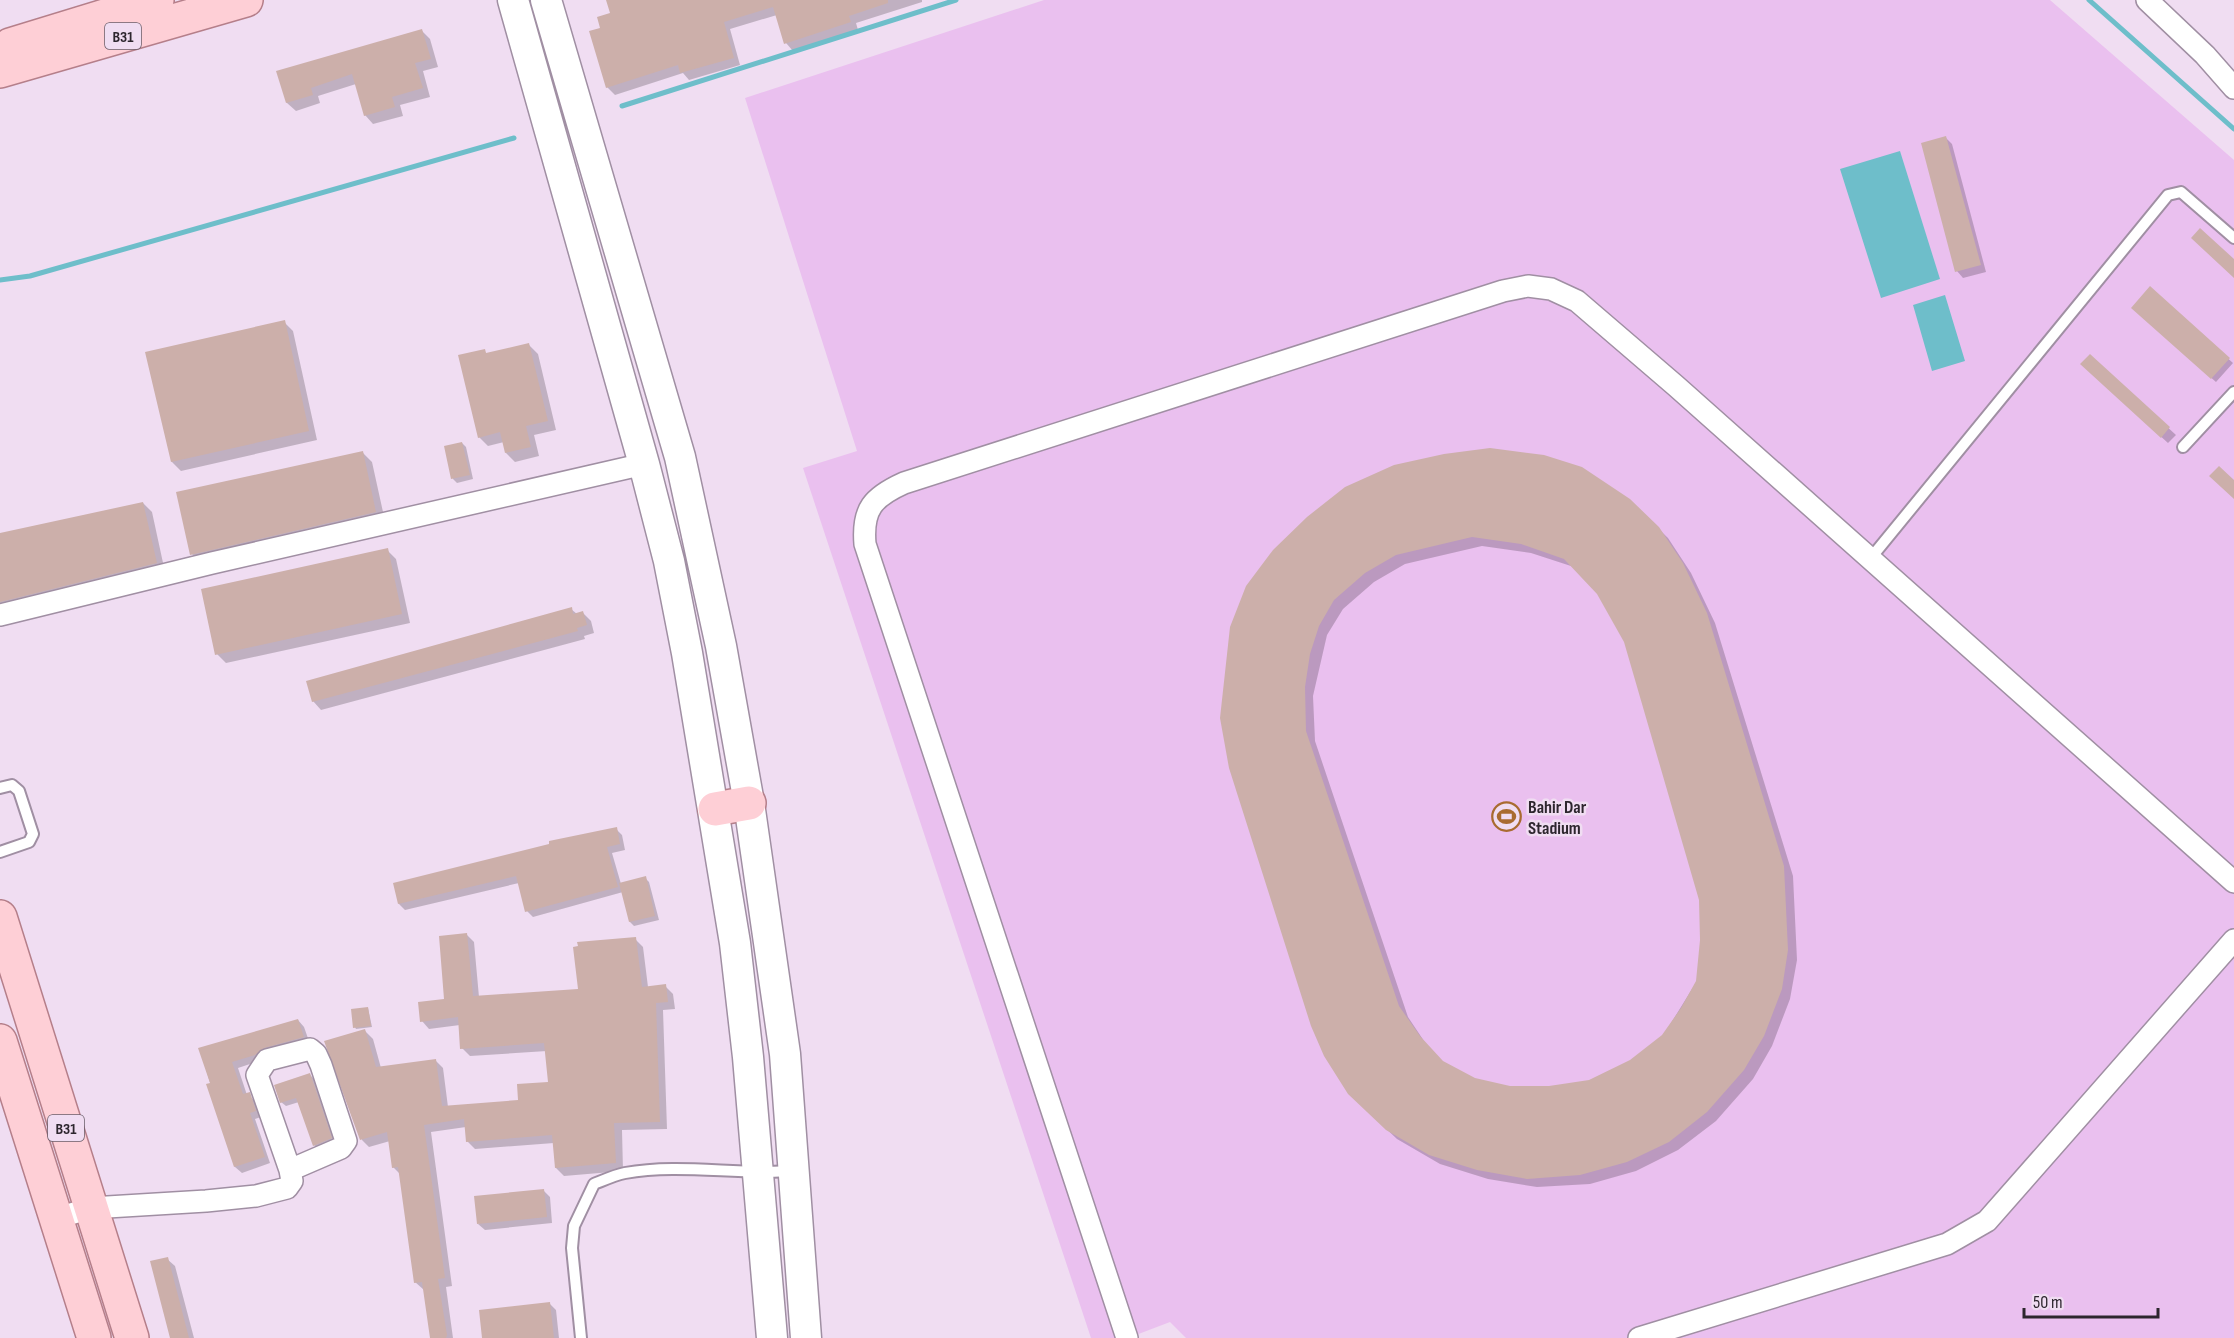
<svg xmlns="http://www.w3.org/2000/svg" width="2234" height="1338" viewBox="0 0 2234 1338" font-family="'Sofia Sans Condensed',sans-serif">
	<style>
		.green { fill: #eac0ef }
		.water { fill: #6ebeca }
		.shadow { fill: #0003; fill-rule: evenodd }
		.lines { fill: none; stroke-linecap: round; stroke-linejoin: round }
		.stream { stroke: #6ebeca; stroke-width: 5 }
		.building { fill: #ccafaa; fill-rule: evenodd }
		.lane-casing { stroke: #a08fa3; stroke-width: 14 }
		.street-casing { stroke: #a08fa3; stroke-width: 24 }
		.secondary-casing { stroke: #a08fa3; stroke-width: 33 }
		.primary-casing { stroke: #b57f8a; stroke-width: 36 }
		.lane { stroke: #fff; stroke-width: 10 }
		.street { stroke: #fff; stroke-width: 21 }
		.secondary { stroke: #fff; stroke-width: 30 }
		.primary { stroke: #fecfd6; stroke-width: 33 }
		.labels { text-anchor: middle; stroke-width: 5; stroke-linejoin: round; paint-order: stroke }
		.shield { fill: #f0ddf2; stroke: #685d69; stroke-width: 1.5 }
		.shield-label { font-size: 16px; font-weight: bold; fill: #2d262e }
		.poi-label { font-size: 18px; font-weight: bold; fill: #2d262e; stroke: #f0ddf2; text-anchor: start }
	</style>
	<rect width="100%" height="100%" fill="#f0ddf2"/>
	<path class="green" d="M1044 0H2050L2234 160V1338H1186L1170 1322 1128 1338H1091L803 468 857 451 745 98Z"/>
	<path class="water" d="M1900 151 1940 279 1881 298 1840 169Z
		M1945 295 1965 361 1932 371 1913 305Z"/>
	<path class="shadow" d="M608 0H922V2L856 23 858 30 793 51 786 43 777 15 730 29 740 65 689 80 683 73 615 95 607 87 602 29 612 14Z
		M422 31 430 39 438 67 423 71 430 97 400 105 403 116 373 124 365 115 356 84 318 96 320 103 296 111 287 103 278 72Z
		M1946 138 1952 144 1986 272 1963 278 1957 271Z
		M2150 288 2233 363 2216 382 2137 312Z
		M284 322 293 331 317 440 181 471 172 462 147 353Z
		M529 345 538 354 556 430 534 435 539 456 515 462 506 453 504 442 488 446 479 437 484 351 487 354Z
		M2090 356 2176 435 2168 443 2089 371Z
		M462 443 466 447 473 479 457 483 453 479 446 447Z
		M363 453 372 462 385 521 201 564 192 554Z
		M1629 500 1668 538 1691 573 1715 623 1793 876 1797 960 1790 999 1772 1046 1753 1079 1716 1121 1678 1150 1636 1171 1590 1184 1537 1187 1488 1179 1440 1164 1397 1139 1359 1103 1247 586ZM1482 546 1531 553 1574 567 1599 593 1625 642 1701 899 1702 940 1697 981 1663 1036 1631 1061 1590 1082 1550 1088H1510L1474 1079 1443 1062 1428 1047 1408 1017 1315 741 1313 696 1327 635 1343 609 1374 582 1405 564Z
		M143 503 152 512 165 572 0 612V535Z
		M387 550 396 559 410 623 226 663 217 654Z
		M571 609 577 614 583 613 591 621 594 633 584 636 585 639 321 710 313 701Z
		M616 829 622 835 625 850 612 853 621 884 645 878 649 882 659 920 634 926 630 922 623 892 533 917 527 911 519 883 405 910 399 904 395 884Z
		M466 934 474 942 479 997 580 991 635 939 643 947 648 987 665 986 673 994 675 1009 663 1010 667 1129 622 1130 623 1171 564 1176 556 1168 554 1143 475 1149 467 1141 466 1127 431 1132 452 1286 446 1287 453 1338H432L424 1290 415 1282 401 1175 393 1167 390 1141 369 1147 362 1140 365 1031 373 1039 381 1068 435 1060 443 1068 448 1107 519 1101 549 1083 547 1051 470 1056 462 1048 460 1025 429 1029 422 1021 446 1000Z
		M368 1008 372 1027 356 1029 355 1027Z
		M298 1020 304 1027 310 1044 238 1068 247 1095 256 1101 261 1117 255 1119 270 1163 242 1173 235 1167 200 1049Z
		M310 1075 314 1079 335 1142 318 1149 314 1145 299 1102 286 1106 281 1102Z
		M543 1190 550 1197 552 1223 485 1230 478 1224Z
		M167 1259 175 1266 194 1338H171Z
		M549 1303 556 1310 559 1338H483Z"/>
	<g class="lines">
		<path class="stream" d="M2089 0 2234 129
			M622 106 956 0
			M0 280 30 276 514 138"/>
	</g>
	<path class="building" d="M606 0H888V3L849 16 851 22 784 44 773 7 724 22 734 58 680 73 678 65 606 88 589 31 600 28 597 17 610 13Z
		M422 29 431 59 415 63 423 88 392 97 395 107 364 116 352 74 311 88 313 95 286 103 276 71Z
		M1946 136 1981 265 1955 272 1921 143Z
		M2200 228 2234 259V278L2191 238Z
		M2150 286 2230 358 2211 379 2131 308Z
		M285 320 309 431 171 462 145 352Z
		M529 343 548 421 526 426 531 447 505 453 500 432 478 438 458 355 485 349 486 353Z
		M2090 354 2170 427 2161 438 2080 364Z
		M462 442 470 475 451 479 444 446Z
		M1490 448 1544 455 1582 467 1630 499 1659 527 1683 563 1707 613 1784 866 1788 950 1782 989 1764 1036 1744 1070 1707 1112 1669 1142 1627 1162 1580 1175 1527 1179 1477 1170 1429 1155 1386 1130 1348 1094 1324 1056 1311 1026 1229 768 1220 718 1230 627 1246 586 1273 550 1307 517 1345 487 1394 465 1444 454ZM1472 537 1521 544 1564 559 1597 594 1624 642 1699 900 1700 940 1696 981 1681 1008 1662 1035 1630 1060 1589 1080 1549 1086H1510L1475 1078 1443 1061 1420 1036 1399 1006 1306 731 1305 687 1310 654 1319 626 1334 600 1365 573 1396 555Z
		M363 451 376 512 190 555 176 492Z
		M2219 466 2234 480V499L2209 476Z
		M143 502 157 563 0 602V533Z
		M388 548 402 614 215 655 201 589Z
		M572 607 573 614 583 611 587 625 577 628 578 631 312 702 306 681Z
		M617 827 620 844 607 847 618 887 525 912 516 876 398 904 393 883 549 844V841Z
		M646 876 655 916 629 922 619 883Z
		M467 933 473 996 578 989 573 947 578 946 577 942 636 937 642 987 666 984 668 1002 656 1003 660 1122 614 1123 616 1163 555 1168 552 1135 466 1142 464 1119 424 1125 445 1278 438 1279 447 1335 446 1338H430L422 1282 414 1283 398 1167 392 1168 387 1132 360 1140 324 1041 365 1029 376 1067 436 1059 442 1106 518 1100 517 1084 548 1082 544 1043 460 1049 458 1017 420 1022 418 1002 444 999 439 936Z
		M368 1007 371 1026 353 1028 351 1009Z
		M298 1019 304 1037 264 1048 255 1055 232 1062 243 1094 250 1092 256 1111 250 1113 265 1157 234 1167 206 1084 210 1083 198 1048Z
		M310 1073 332 1138 313 1146 296 1098 280 1103 274 1085Z
		M544 1189 547 1217 477 1224 474 1196Z
		M168 1257 189 1338H170L150 1261Z
		M550 1302 554 1338H482L479 1310Z"/>
	<g class="lines">
		<defs>
			<path id="lane" d="M2183 447 2234 392
				M1870 559 2168 195 2181 192 2234 238
				M0 788 12 785 19 791 33 834 29 842 0 852
				M581 1338 572 1248 574 1226 594 1184C604 1180 615 1175 625 1173 679 1163 736 1175 791 1171"/>
			<path id="street" d="M2147 0 2205 55 2234 88
				M0 615 212 563 644 464
				M57 1218 91 1208 206 1201 256 1196 287 1188 292 1181 290 1170 257 1075 267 1060 310 1049 316 1054 321 1065 346 1141 341 1148 290 1170
				M1127 1338 865 544C862 509 873 497 904 483L1503 291 1528 286 1551 289 1577 301 1676 386 2234 882
				M1639 1338 1947 1244 1987 1221 2234 940"/>
			<path id="secondary" d="M513 0 644 464 669 561 687 653 735 943 748 1057 772 1338
				M546 0 680 457 721 646 749 803 785 1054 806 1338"/>
			<path id="primary" d="M10 45 157 0
				M0 71 246 0
				M715 809 749 803
				M0 917 132 1338
				M0 1041 94 1338"/>
		</defs>
		<use href="#lane" class="lane-casing"/>
		<use href="#street" class="street-casing"/>
		<use href="#secondary" class="secondary-casing"/>
		<use href="#primary" class="primary-casing"/>
		<use href="#lane" class="lane"/>
		<use href="#street" class="street"/>
		<use href="#secondary" class="secondary"/>
		<use href="#primary" class="primary"/>
	</g>
	<defs>
		<symbol id="stadium-ring" viewBox="-11 -11 22 22"><circle r="9.5" fill="#f0ddf2" stroke="#a96b30" stroke-width="1.5"/><path d="M0-5a6.5 5 0 1 0 0 10a6.5 5 0 1 0 0-10ZM-3.5-1.8h7v3.6h-7Z" fill="#a96b30"/></symbol>
	</defs>
	<g fill-rule="evenodd">
		<use href="#stadium-ring" x="1490" y="800" width="33" height="33"/>
	</g>
	<g class="labels">
		<g class="shield">
			<rect x="105" y="23" width="36" height="26" rx="4.5"/>
			<rect x="48" y="1115" width="36" height="26" rx="4.5"/>
		</g>
		<g class="shield-label">
			<text x="123" y="42">B31</text>
			<text x="66" y="1134">B31</text>
		</g>
		<g class="poi-label">
			<text x="1528" y="813">Bahir Dar<tspan x="1528" dy="21">Stadium</tspan></text>
		</g>
	</g>
	<path d="M2024 1308v9h134v-9" fill="none" stroke="#2d262e" stroke-width="3"/>
	<text x="2033" y="1308" font-size="18" fill="#2d262e" stroke="#f0ddf2" stroke-width="4.5" paint-order="stroke">50 m</text>
</svg>
